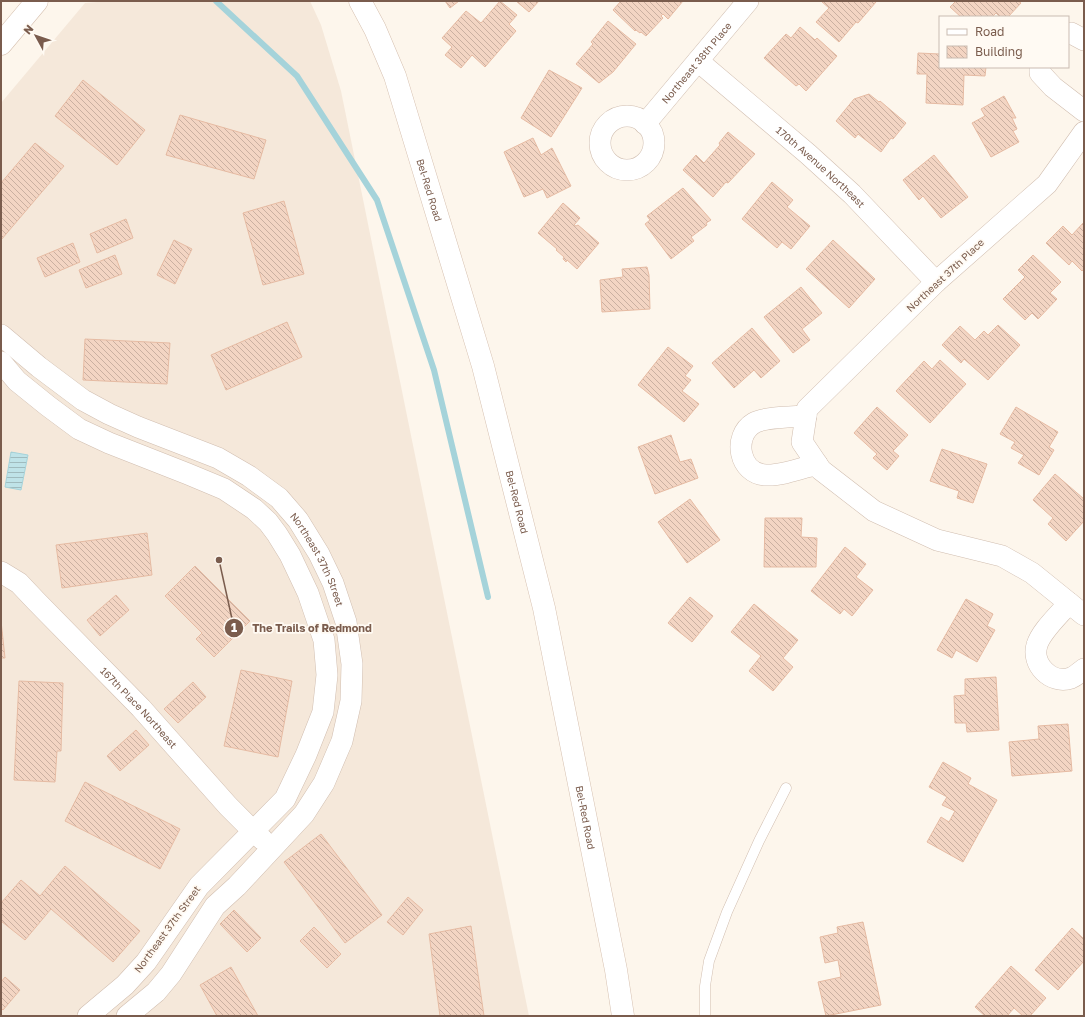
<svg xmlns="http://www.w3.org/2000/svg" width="1085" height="1017" viewBox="0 0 1085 1017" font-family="'Golos Text',sans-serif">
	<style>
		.residential { fill: #f5e8da }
		.water { fill: url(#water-rules); stroke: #a5d3da }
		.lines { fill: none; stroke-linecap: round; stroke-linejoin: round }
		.stream { stroke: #a5d3da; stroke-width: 6 }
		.building { fill: url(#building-back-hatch); stroke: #e6bba3 }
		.service-casing { stroke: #d1beb0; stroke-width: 11 }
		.minor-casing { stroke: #d1beb0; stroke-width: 22 }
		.secondary-casing { stroke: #d6c0b0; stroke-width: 23 }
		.service { stroke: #fff; stroke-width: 10 }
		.minor { stroke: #fff; stroke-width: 21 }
		.secondary { stroke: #fff; stroke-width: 22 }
		.labels { text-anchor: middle; stroke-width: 3.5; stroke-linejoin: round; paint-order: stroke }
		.street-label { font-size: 10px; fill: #7a5c4d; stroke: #fffaf3 }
		.leader { fill: none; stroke: #7a5c4d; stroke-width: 1.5 }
		.callout-dot { fill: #7a5c4d; stroke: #fffaf3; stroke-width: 1.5 }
		.mark-label { font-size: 12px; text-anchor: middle; font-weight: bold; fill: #fff }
		.callout-label { font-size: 11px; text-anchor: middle; font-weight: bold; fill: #7a5c4d; stroke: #fffaf3; stroke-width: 3.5; stroke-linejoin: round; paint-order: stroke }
	</style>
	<defs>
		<pattern id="water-rules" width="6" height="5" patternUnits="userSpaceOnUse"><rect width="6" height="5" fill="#bfe3e8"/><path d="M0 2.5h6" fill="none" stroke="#a0bbbe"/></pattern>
		<pattern id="building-back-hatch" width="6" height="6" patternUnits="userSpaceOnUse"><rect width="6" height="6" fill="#f3d5c3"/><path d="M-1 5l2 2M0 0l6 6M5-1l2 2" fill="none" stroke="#cab0a1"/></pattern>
	</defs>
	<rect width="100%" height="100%" fill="#fdf6ec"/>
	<path class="residential" d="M110 1H310L321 25 341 91 529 1016H1V103L85 3Z"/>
	<path class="water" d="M11 452 28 455 21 490 5 487Z"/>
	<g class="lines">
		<path class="stream" d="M216 1 297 76 377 200 434 370 488 597"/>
	</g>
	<path class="building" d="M445 1H459L450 8Z
		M500 1 517 15 509 24 516 31 485 67 472 55 461 68 445 55 452 47 442 38 466 11 481 23Z
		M516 1H539L529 12Z
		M621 1H683L668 19 663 14 661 16 663 18 646 36 641 32 640 33 636 30 635 31 613 10Z
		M821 1H875L876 2 858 23 856 22 839 42 816 22 829 8Z
		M956 1H1018L1021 3 1008 17H1000L996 13 992 17H961L950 7Z
		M608 21 636 44 613 72 599 83 576 64 593 44 591 42Z
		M800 27 815 40 817 38 837 56 806 91 799 84 796 86 764 58 786 34 791 38Z
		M918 53 940 54V67H986L985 76 964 75 963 105 926 103 927 74H917Z
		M549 70 582 88 551 137 521 118Z
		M83 80 145 130 117 165 55 116Z
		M869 94 879 102 880 101 906 123 893 139 891 138 881 152 858 134 855 138 836 121 854 99Z
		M1004 96 1016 118H1012L1017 129 1013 131 1019 142 991 157 972 123 985 116 981 109Z
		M180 115 266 140 254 179 166 155Z
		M728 132 755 154 728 183 726 182 713 197 683 170 696 155 704 163 720 145 719 143Z
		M533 138 541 155 552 148 571 186 547 198 543 189 524 197 504 152Z
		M35 143 64 166 1 240V183Z
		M934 155 968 197 941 218 923 196 919 200 903 180Z
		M772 182 793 200 787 207 810 226 791 249 782 242 777 248 742 219Z
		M683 188 711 220 706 223 707 225 691 237 694 241 671 259 645 224 650 220 647 216Z
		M284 201 304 274 263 285 243 213Z
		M563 203 580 218 574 225 576 226 578 225 599 243 577 269 567 260 566 262 563 259 564 257 556 250 557 249 538 233Z
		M126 219 133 238 97 253 90 234Z
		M1084 222V269L1082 271 1072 261 1069 265 1046 243 1063 226 1072 235Z
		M174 240 192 249 175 284 157 275Z
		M833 240 875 279 849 308 806 269Z
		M73 243 80 262 45 277 37 258Z
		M115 255 122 274 86 288 79 270Z
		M1033 255 1061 282 1050 293 1057 299 1038 319 1032 313 1025 320 1003 299 1025 277 1018 270Z
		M647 267 649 275 650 309 602 312 600 280 623 277 622 269Z
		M801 287 822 313 802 329 810 340 793 353 764 317Z
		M287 322 302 357 226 390 211 355Z
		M998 325 1020 345 988 380 964 359 961 363 942 345 960 326 975 340 984 331 988 335Z
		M752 328 780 361 761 378 754 370 734 388 712 363Z
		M85 339 170 343 167 384 83 380Z
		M668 347 693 366 685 376 691 380 682 391 699 404 684 422 638 385Z
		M940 360 966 384 930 423 896 391 924 361 932 369Z
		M877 407 908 435 893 451 899 456 887 470 873 458 877 454 854 433Z
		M1016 407 1058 432 1049 447 1054 450 1039 475 1018 463 1024 455 1011 448 1015 442 1000 434Z
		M671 435 680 462 691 459 698 478 655 494 638 447Z
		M942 449 987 464 973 503 957 498 959 491 930 481Z
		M1055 474 1084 499V521L1066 541 1048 524 1053 518 1033 500Z
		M690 499 720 540 687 563 658 522Z
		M765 518H802L801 537 817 538 816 567H764Z
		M147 533 152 575 62 588 56 545Z
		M845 547 866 564 856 577 873 590 852 616 844 609 840 614 811 591Z
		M195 566 250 621 214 657 196 639 202 633 165 596Z
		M116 595 129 610 100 636 87 620Z
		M690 597 713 616 692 642 668 623Z
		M966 599 993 614 987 626 995 630 977 662 956 650 952 658 937 650Z
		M754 604 798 640 783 658 793 667 773 691 749 671 761 656 731 632Z
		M1 621 5 658H1Z
		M241 670 292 681 278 757 224 746Z
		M996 677 999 730 967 732 966 723H955L954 696 965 695V679Z
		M19 681 63 683 61 751H57L55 782 14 780Z
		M193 682 206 697 178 723 164 709Z
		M1068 724 1072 771 1012 776 1009 742 1039 739 1038 726Z
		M136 730 149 745 120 771 107 756Z
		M943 762 971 778 968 784 997 800 963 862 927 842 941 817 949 822 955 811 942 805 947 797 929 787Z
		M85 782 180 829 160 869 65 821Z
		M321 834 382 915 345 943 284 862Z
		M65 866 140 931 113 962 51 909 25 940 1 921V903L21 880 40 896Z
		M408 897 423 910 403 935 387 922Z
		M234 910 261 938 247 952 220 924Z
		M863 922 881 1005 826 1016 818 982 841 977 838 960 825 963 820 937 838 933 837 927Z
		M471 926 484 1016H440L429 934Z
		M314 927 341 954 327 968 300 941Z
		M1072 928 1084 939V961L1058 990 1035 970Z
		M1011 966 1046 998 1030 1016H1023L1014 1008 1007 1016H985L975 1007Z
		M231 967 258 1016H217L200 985Z
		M5 977 20 990 3 1010 1 1008V982Z"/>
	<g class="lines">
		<defs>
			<path id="service" d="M705 1016V986L709 961 727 912 759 841 786 788"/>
			<g id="minor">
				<path d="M1068 34 1071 33 1084 40"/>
				<path id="s1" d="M698 61 808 154 852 194 936 282"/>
				<path d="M1040 67V73L1053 87 1084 111"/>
				<circle cx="627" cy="143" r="27"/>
				<path id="s2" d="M645 124 748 1"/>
				<path d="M1084 132 1047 184 936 282 807 409 802 442 821 470 874 511 937 540 1002 556 1032 573 1084 615"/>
				<path id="s3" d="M1 335 39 367 83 400 109 414 138 427 218 458 249 476 279 498 298 520 319 554 333 583 346 622 352 664 351 701 342 741 324 783 304 814 237 886 215 906 171 974 156 992 127 1016"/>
				<path d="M1 362 17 381 48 406 79 429 109 443 188 474 224 489 254 509 268 522 277 534 290 555 308 593 324 640 327 675 323 712 306 755 285 799 199 886 146 962 125 985 88 1016"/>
				<path d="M806 416C793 417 764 417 754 423 732 436 739 474 766 475 781 476 802 468 817 464"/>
				<path id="s4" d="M1 572 19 583 36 601 141 708 228 806 253 831 263 840"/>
				<path d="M1069 603C1060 614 1041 631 1037 645 1031 664 1051 685 1071 678 1076 676 1080 672 1084 669"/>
			</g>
			<g id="secondary">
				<path id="s5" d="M360 1 375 29 395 76 483 366 544 608 616 970 623 1016"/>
				<path d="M1 44 37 1"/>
			</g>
		</defs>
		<use href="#service" class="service-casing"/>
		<use href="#minor" class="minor-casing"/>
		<use href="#secondary" class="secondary-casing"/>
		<use href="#service" class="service"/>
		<use href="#minor" class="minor"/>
		<use href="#secondary" class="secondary"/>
	</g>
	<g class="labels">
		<g class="street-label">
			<text dy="4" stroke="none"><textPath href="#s2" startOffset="80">Northeast 38th Place</textPath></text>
			<text dy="4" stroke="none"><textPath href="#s1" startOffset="162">170th Avenue Northeast</textPath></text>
			<text dy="4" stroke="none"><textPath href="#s5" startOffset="202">Bel-Red Road</textPath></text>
			<text transform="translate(945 275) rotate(-43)" y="4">Northeast 37th Place</text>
			<text dy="4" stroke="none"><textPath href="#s5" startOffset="526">Bel-Red Road</textPath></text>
			<text dy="4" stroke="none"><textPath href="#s3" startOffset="398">Northeast 37th Street</textPath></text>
			<text dy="4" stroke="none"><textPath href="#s4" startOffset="194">167th Place Northeast</textPath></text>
			<text dy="4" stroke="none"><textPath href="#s5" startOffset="849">Bel-Red Road</textPath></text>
			<text transform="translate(167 929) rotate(-54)" y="4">Northeast 37th Street</text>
		</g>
	</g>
	<path class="leader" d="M219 560L234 628"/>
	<g class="callout-dot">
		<circle cx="219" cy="560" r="4"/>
		<circle cx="234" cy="628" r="10"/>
	</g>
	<g class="mark-label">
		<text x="234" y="632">1</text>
	</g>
	<g class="callout-label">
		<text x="312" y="632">The Trails of Redmond</text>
	</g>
	<rect width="1085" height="1017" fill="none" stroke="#7a5c4d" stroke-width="4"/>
	<rect x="939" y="16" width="130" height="52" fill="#fffaf3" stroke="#cabbb1"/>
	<rect x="947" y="29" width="20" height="6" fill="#ffffff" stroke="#cabbb1"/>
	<text x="975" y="36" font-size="12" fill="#7a5c4d">Road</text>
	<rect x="947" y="46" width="20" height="12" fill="url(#building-back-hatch)" stroke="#cabbb1"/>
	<text x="975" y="56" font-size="12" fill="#7a5c4d">Building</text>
	<g transform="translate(36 36) rotate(310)" stroke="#fffaf3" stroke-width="3" paint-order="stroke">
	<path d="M0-3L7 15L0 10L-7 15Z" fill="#7a5c4d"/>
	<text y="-6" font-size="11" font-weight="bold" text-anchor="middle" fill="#7a5c4d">N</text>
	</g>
</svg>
